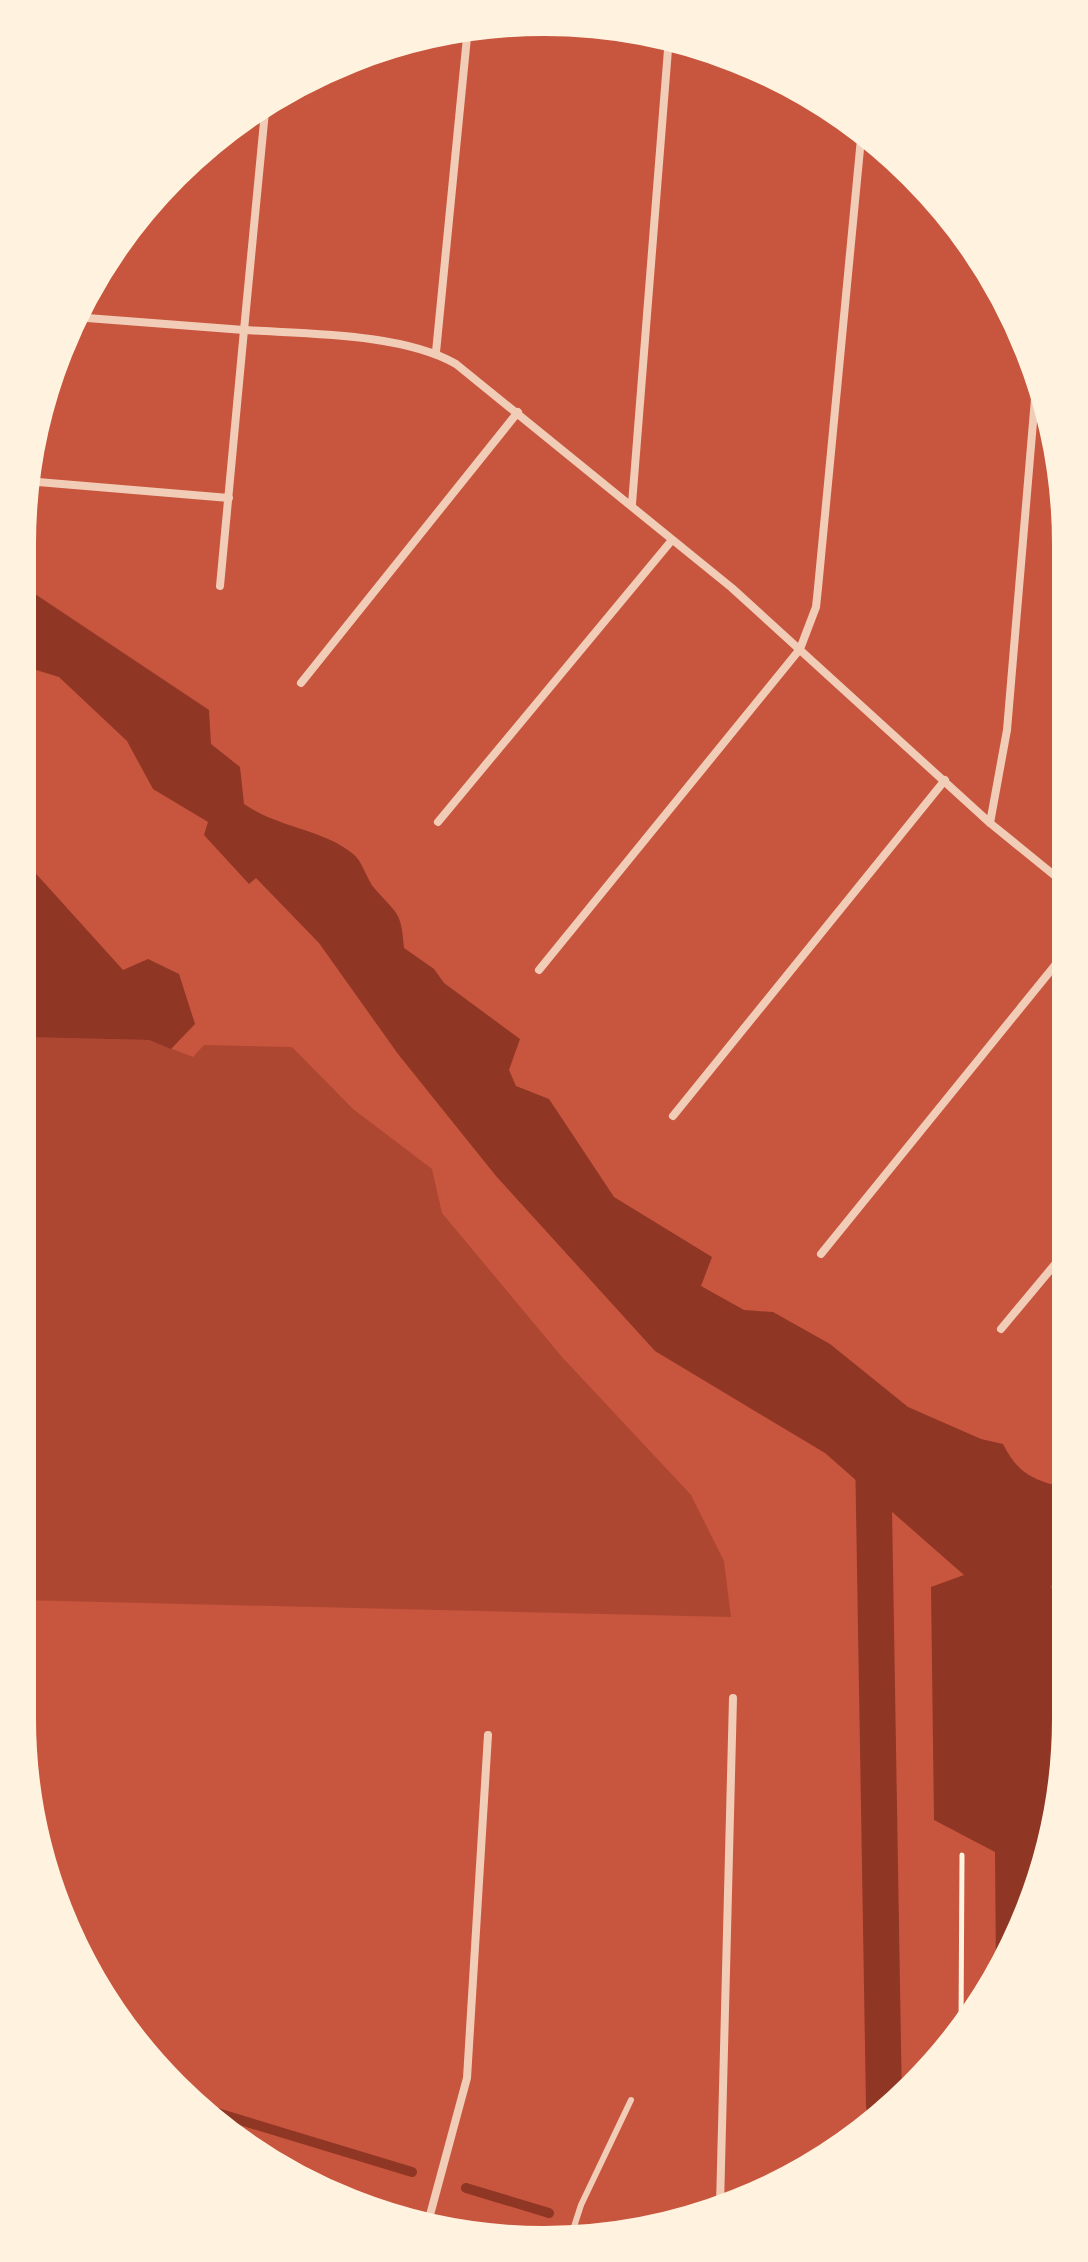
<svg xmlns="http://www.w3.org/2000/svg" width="1088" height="2262" viewBox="0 0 1088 2262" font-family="Manrope,sans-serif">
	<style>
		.green { fill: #ae4732 }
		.water { fill: #8f3625 }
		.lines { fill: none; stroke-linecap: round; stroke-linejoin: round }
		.stream { stroke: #8f3625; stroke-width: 10 }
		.canal { stroke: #8f3625; stroke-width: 36 }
		.path { stroke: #fff3e0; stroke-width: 5 }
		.service { stroke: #f1ccb7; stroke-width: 6 }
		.minor { stroke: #f1ccb7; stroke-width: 8 }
		.rim { fill: none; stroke: #fff3e0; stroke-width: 4 }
	</style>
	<rect width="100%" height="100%" fill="#c8553d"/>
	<path class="green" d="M20 1037 149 1040 193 1057 204 1045 292 1047 353 1109 432 1169 442 1213 562 1357 691 1495 724 1561 731 1617 20 1600Z"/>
	<path class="water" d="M20 584 209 710 211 744 240 767 244 804C279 828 322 829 352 853 363 861 366 879 375 889 399 916 401 912 404 948L434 969 444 983 520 1039 509 1070 516 1086 549 1099 614 1197 712 1257 701 1286 744 1310 773 1312 830 1344 908 1407 981 1439 1003 1444C1018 1474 1034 1481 1067 1488V1577L1051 1586 1068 1646V1718L1058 1821 1028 1919 996 1970 995 1852 934 1820 931 1587 964 1575 825 1453 655 1351 496 1176 398 1054 319 943 256 878 249 884 204 835 208 822 153 789 127 741 59 677 20 665Z
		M20 856 123 970 148 959 179 974 195 1024 171 1049 149 1040 20 1037Z"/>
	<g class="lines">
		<path class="stream" d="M214 2112 412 2172
			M466 2188 549 2213
			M603 2230 620 2235"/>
		<path class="canal" d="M873 1449 884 2105"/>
		<path class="path" d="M961 2026 962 1855
			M363 2202 408 2216
			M448 2228 463 2233"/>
		<path class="service" d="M571 2236 581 2205 631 2100"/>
		<path class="minor" d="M266 101 244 330C306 334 403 333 456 364L732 588 990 823 1065 884
			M74 317 244 330 220 586
			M436 352 468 27
			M26 481 229 498
			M632 504 669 37
			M301 683 518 412
			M438 822 672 540
			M990 823 1007 730 1037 375
			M539 970 800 649 816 607 818 588 862 128
			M673 1116 945 780
			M821 1254 1065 953
			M1001 1329 1066 1251
			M720 2205 733 1698
			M427 2226 467 2078 488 1735"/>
	</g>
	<path d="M0 0H1088V2262H0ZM544 34H544A510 510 0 0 1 1054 544V1718A510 510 0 0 1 544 2228H544A510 510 0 0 1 34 1718V544A510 510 0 0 1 544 34Z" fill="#fff3e0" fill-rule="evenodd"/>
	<path class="rim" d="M544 34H544A510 510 0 0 1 1054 544V1718A510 510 0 0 1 544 2228H544A510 510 0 0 1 34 1718V544A510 510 0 0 1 544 34Z"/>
</svg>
